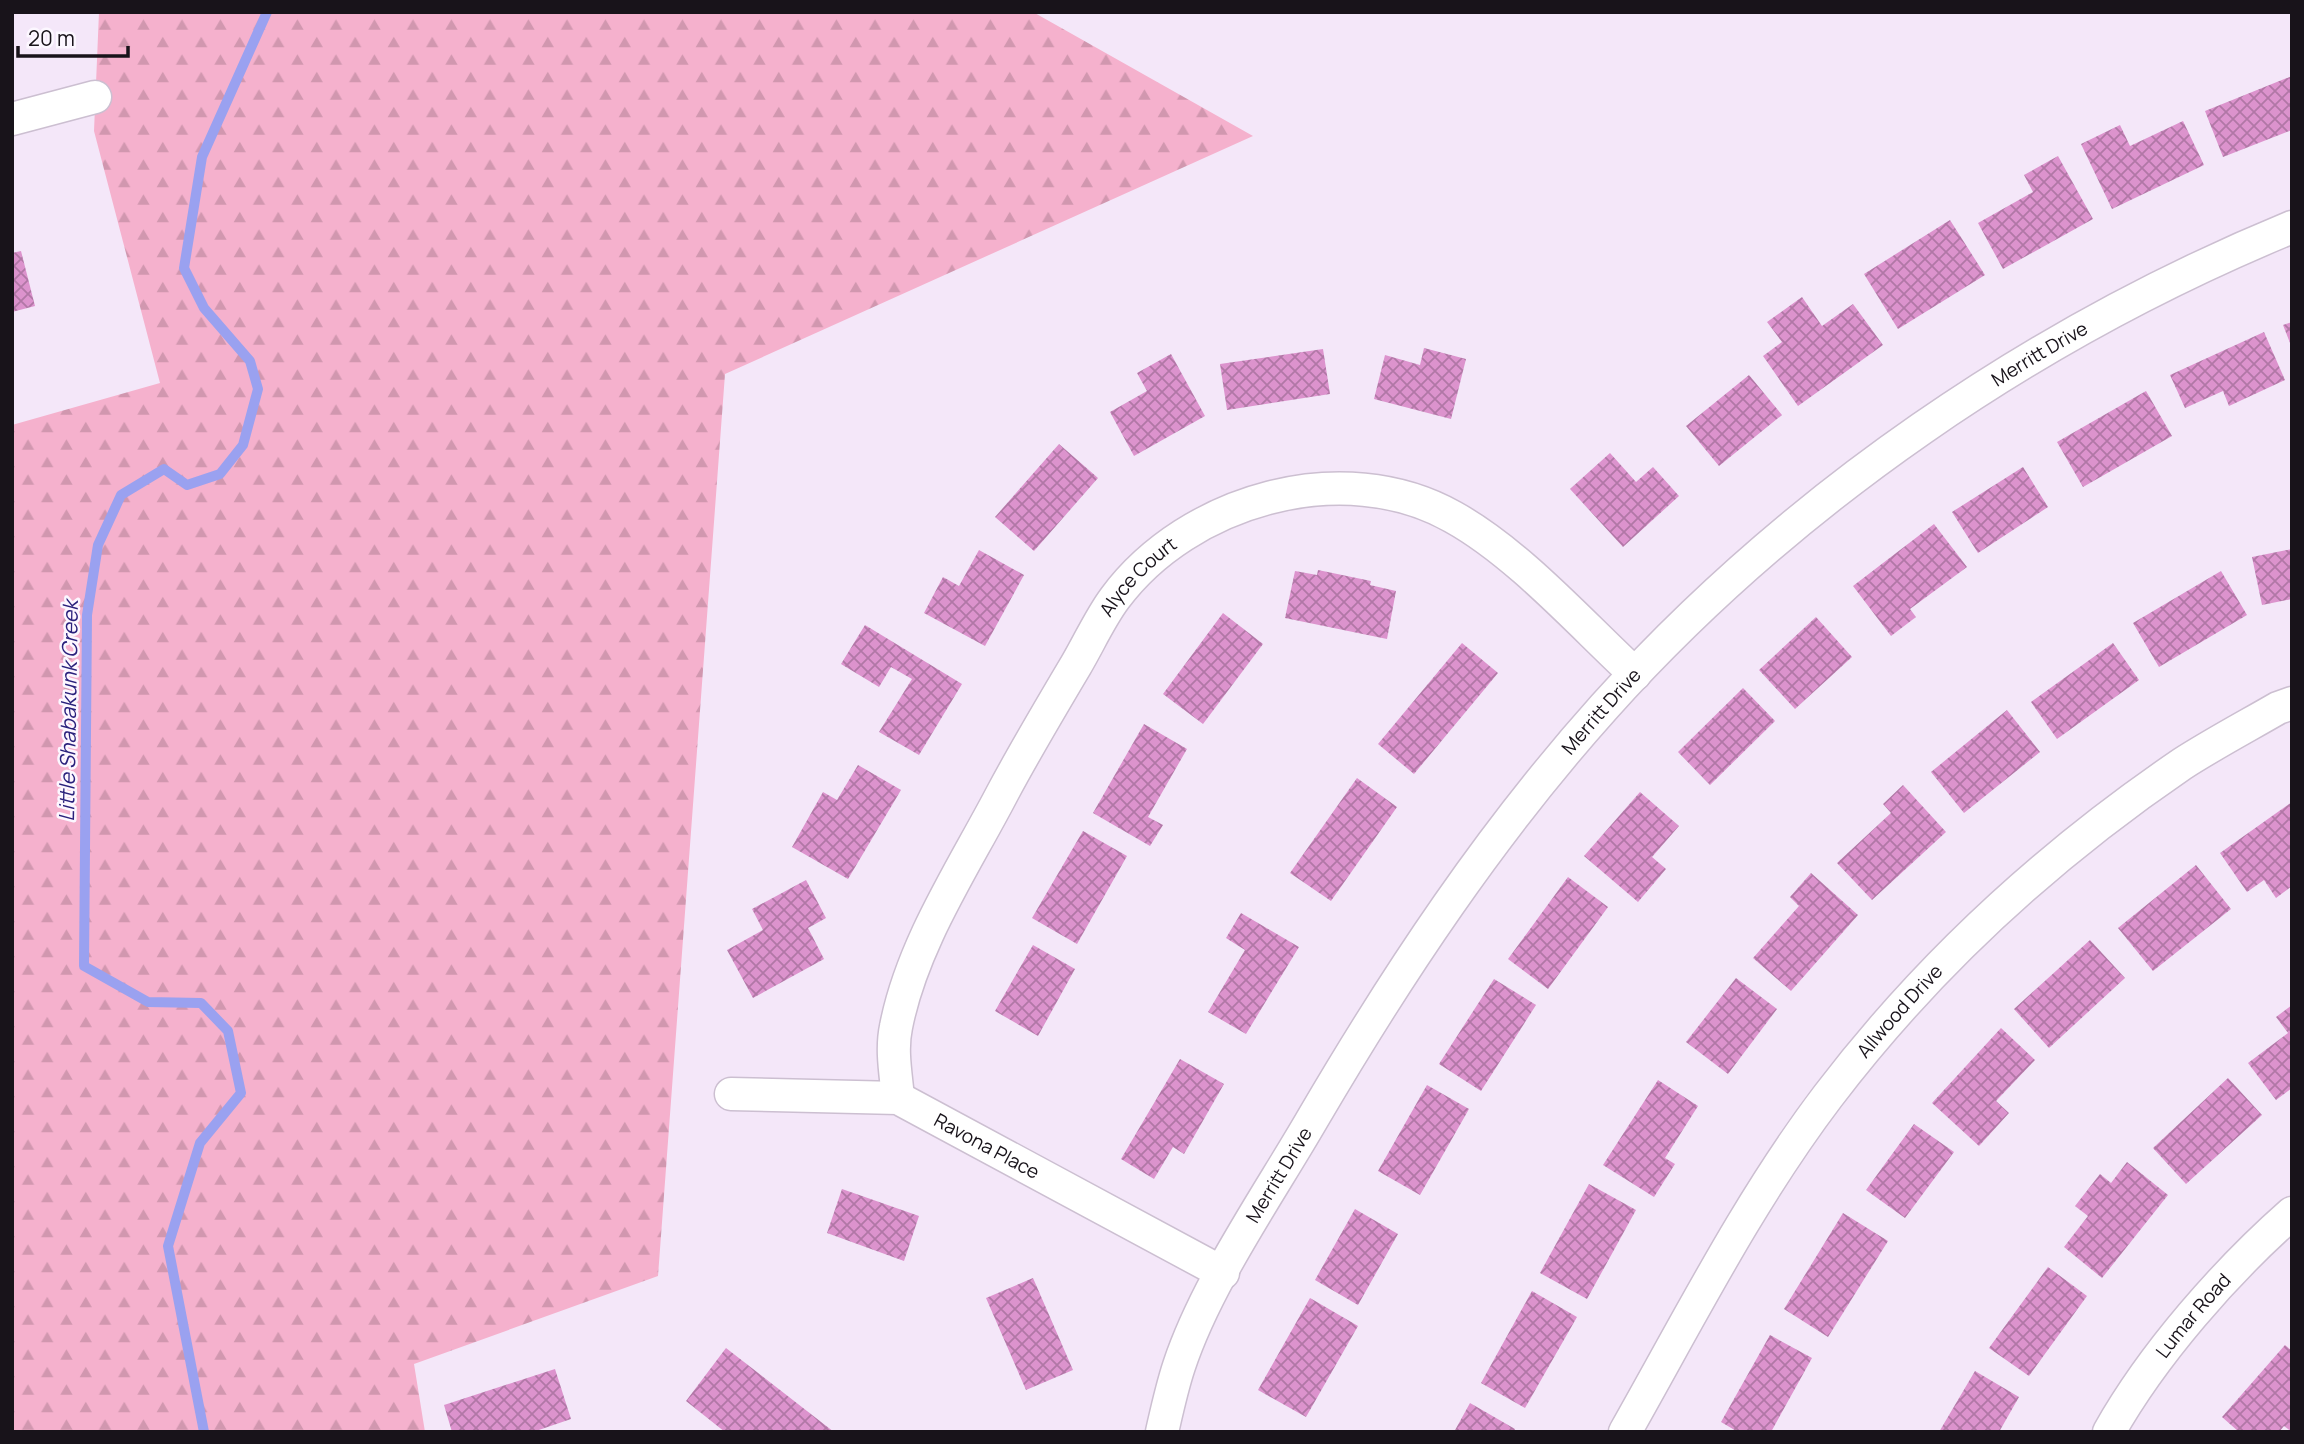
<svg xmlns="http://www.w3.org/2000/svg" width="2304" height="1444" viewBox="0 0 2304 1444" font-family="Manrope,sans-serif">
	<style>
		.forest { fill: url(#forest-firs) }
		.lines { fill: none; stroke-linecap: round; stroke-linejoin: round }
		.stream { stroke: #9aa1f0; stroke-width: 10 }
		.building { fill: url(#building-cross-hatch) }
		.minor-casing { stroke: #ccbfd1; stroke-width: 35 }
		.minor { stroke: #fff; stroke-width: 32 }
		.labels { text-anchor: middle; stroke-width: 5; stroke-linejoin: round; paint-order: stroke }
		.street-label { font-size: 19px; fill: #18131a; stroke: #fcf7ff }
		.water-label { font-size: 21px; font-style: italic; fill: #2a217c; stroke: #fcf7ff }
	</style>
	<defs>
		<pattern id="forest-firs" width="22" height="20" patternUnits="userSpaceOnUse" patternTransform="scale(1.75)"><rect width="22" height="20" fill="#f5b1cd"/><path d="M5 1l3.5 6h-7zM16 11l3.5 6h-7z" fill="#d197af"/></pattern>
		<pattern id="building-cross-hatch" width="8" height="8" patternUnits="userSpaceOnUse" patternTransform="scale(1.75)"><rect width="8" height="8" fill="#dc93cd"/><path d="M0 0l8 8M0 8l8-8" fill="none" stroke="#b177a6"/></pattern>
	</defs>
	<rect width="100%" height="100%" fill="#f4e7f9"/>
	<path class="forest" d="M99 12H1033L1253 136 725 374 658 1276 414 1364 425 1432H12V425L160 383 94 131Z"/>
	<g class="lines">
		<path class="stream" d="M204 1432 168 1246 200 1143 241 1093 228 1031 201 1003 148 1002 84 966 87 615 98 545 121 495 164 469 187 485 220 474 243 445 258 389 250 361 204 308 184 268 202 157 267 12"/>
	</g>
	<path class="building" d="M2292 76V130L2223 157 2205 111Z
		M2183 121 2204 165 2112 209 2081 144 2120 125 2130 146Z
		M2058 156 2093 219 2003 269 1978 223 2033 192 2024 175Z
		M1950 220 1985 275 1898 329 1864 274Z
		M21 251 35 306 12 312V253Z
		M1802 297 1822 326 1853 304 1883 345 1798 406 1763 356 1782 342 1767 322Z
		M2292 322V348L2283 325Z
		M2264 332 2285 380 2229 406 2223 391 2185 408 2170 375Z
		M1424 348 1466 359 1451 419 1374 399 1385 355 1420 365Z
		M1323 349 1330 394 1227 410 1220 364Z
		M1171 354 1205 416 1134 456 1110 412 1147 391 1137 373Z
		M1749 375 1782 415 1719 466 1686 426Z
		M2146 391 2172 436 2083 487 2057 442Z
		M1059 444 1098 478 1034 551 995 517Z
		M1610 453 1636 482 1653 467 1679 496 1623 547 1570 489Z
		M2023 467 2048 507 1978 553 1952 512Z
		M1934 524 1967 567 1910 609 1916 617 1891 636 1853 586Z
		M2292 549V599L2262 605 2252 557Z
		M979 550 1024 575 985 646 924 613 943 577 959 586Z
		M1318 570 1371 581 1370 585 1396 591 1387 639 1285 618 1295 571 1317 575Z
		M2221 571 2247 615 2159 667 2133 623Z
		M1223 613 1263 644 1203 724 1163 694Z
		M1816 617 1852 657 1795 709 1759 670Z
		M865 625 962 684 919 755 879 732 912 679 891 667 879 687 841 664Z
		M1462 643 1498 673 1414 774 1378 744Z
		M2113 643 2139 680 2057 739 2031 702Z
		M1743 688 1775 721 1710 785 1678 752Z
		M2007 710 2040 752 1964 813 1931 772Z
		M1144 724 1187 749 1148 817 1163 825 1150 846 1093 813Z
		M858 765 901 790 848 879 792 847 823 792 837 800Z
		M1357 778 1397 807 1331 901 1290 873Z
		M1903 785 1946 832 1872 900 1837 863 1891 813 1883 804Z
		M1640 792 1679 826 1652 857 1666 869 1638 902 1584 856Z
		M2292 802V886L2276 898 2264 880 2247 892 2220 853Z
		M1083 831 1127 856 1077 944 1032 918Z
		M2196 865 2231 909 2153 971 2118 928Z
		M1811 873 1858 915 1791 991 1753 958 1799 906 1790 897Z
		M1568 877 1608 907 1548 989 1508 959Z
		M806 880 826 918 808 928 824 959 753 998 727 950 763 930 752 909Z
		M1241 913 1299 947 1246 1034 1208 1012 1245 950 1226 938Z
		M2090 940 2125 978 2049 1048 2014 1009Z
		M1033 945 1075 969 1038 1036 995 1011Z
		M1736 978 1777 1009 1728 1074 1686 1042Z
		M1494 979 1536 1005 1481 1091 1439 1064Z
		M2292 1005V1088L2276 1100 2248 1063 2288 1033 2276 1017Z
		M2001 1028 2035 1060 1996 1101 2009 1113 1979 1146 1932 1103Z
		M1180 1059 1224 1084 1184 1154 1173 1147 1154 1179 1121 1159Z
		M2228 1078 2262 1115 2186 1184 2153 1148Z
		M1658 1080 1698 1106 1665 1158 1675 1164 1654 1197 1603 1165Z
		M1427 1085 1469 1109 1420 1195 1378 1171Z
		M1914 1124 1954 1152 1905 1218 1866 1190Z
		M2127 1162 2168 1195 2102 1278 2064 1247 2088 1216 2075 1206 2100 1174 2111 1183Z
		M1589 1184 1636 1210 1587 1299 1540 1273Z
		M842 1189 919 1216 904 1261 827 1233Z
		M1355 1209 1398 1234 1358 1305 1315 1280Z
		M1843 1213 1888 1241 1828 1337 1784 1309Z
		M2048 1267 2087 1296 2029 1376 1989 1348Z
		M1033 1278 1073 1370 1026 1390 986 1298Z
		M1532 1291 1577 1317 1525 1408 1481 1383Z
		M1310 1298 1358 1326 1306 1417 1258 1390Z
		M1770 1335 1812 1358 1771 1432H1738L1721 1422Z
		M2285 1345 2292 1351V1432L2284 1426 2279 1432H2239L2222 1417Z
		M726 1348 834 1432H725L686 1401Z
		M555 1369 571 1419 533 1432H452L444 1405Z
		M1975 1371 2019 1397 1999 1432H1939Z
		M1470 1403 1515 1429 1514 1432H1454Z"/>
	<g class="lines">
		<defs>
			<g id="minor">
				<path d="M12 119 95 97"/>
				<path id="s1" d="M731 1094 898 1098 1223 1273"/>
				<path id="s2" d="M898 1098C896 1075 891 1050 896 1027 912 944 964 867 1003 792 1026 749 1051 707 1076 665 1089 643 1100 618 1115 598 1188 500 1343 455 1453 517 1518 553 1580 623 1635 674"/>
				<path id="s3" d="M1162 1432C1167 1410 1172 1387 1179 1366 1206 1284 1269 1194 1313 1118 1398 973 1491 833 1604 707 1791 499 2034 333 2292 227"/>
				<path id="s4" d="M1625 1432C1689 1319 1749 1200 1828 1096 1927 966 2047 856 2182 764 2213 744 2247 726 2278 708L2292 703"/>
				<path id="s5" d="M2109 1432C2153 1354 2225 1272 2292 1213"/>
			</g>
		</defs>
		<use href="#minor" class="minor-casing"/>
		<use href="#minor" class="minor"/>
	</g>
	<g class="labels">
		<g class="street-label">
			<text dy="7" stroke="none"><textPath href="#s3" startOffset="1418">Merritt Drive</textPath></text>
			<text dy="7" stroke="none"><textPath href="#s2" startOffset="586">Alyce Court</textPath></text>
			<text dy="7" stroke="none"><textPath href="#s3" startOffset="850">Merritt Drive</textPath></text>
			<text dy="7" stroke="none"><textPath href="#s4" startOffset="504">Allwood Drive</textPath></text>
			<text dy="7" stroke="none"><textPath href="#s1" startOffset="268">Ravona Place</textPath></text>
			<text dy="7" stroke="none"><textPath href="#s3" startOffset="284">Merritt Drive</textPath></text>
			<text dy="7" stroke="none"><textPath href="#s5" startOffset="144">Lumar Road</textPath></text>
		</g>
		<g class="water-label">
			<text transform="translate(69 711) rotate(-89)" y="7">Little Shabakunk Creek</text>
		</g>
	</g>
	<rect width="2304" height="1444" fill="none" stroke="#18131a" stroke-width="28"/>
	<path d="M18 46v10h110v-10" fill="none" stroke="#18131a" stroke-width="3.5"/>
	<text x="28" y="46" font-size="21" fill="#18131a" stroke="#fcf7ff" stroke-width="5" paint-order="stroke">20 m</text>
</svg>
